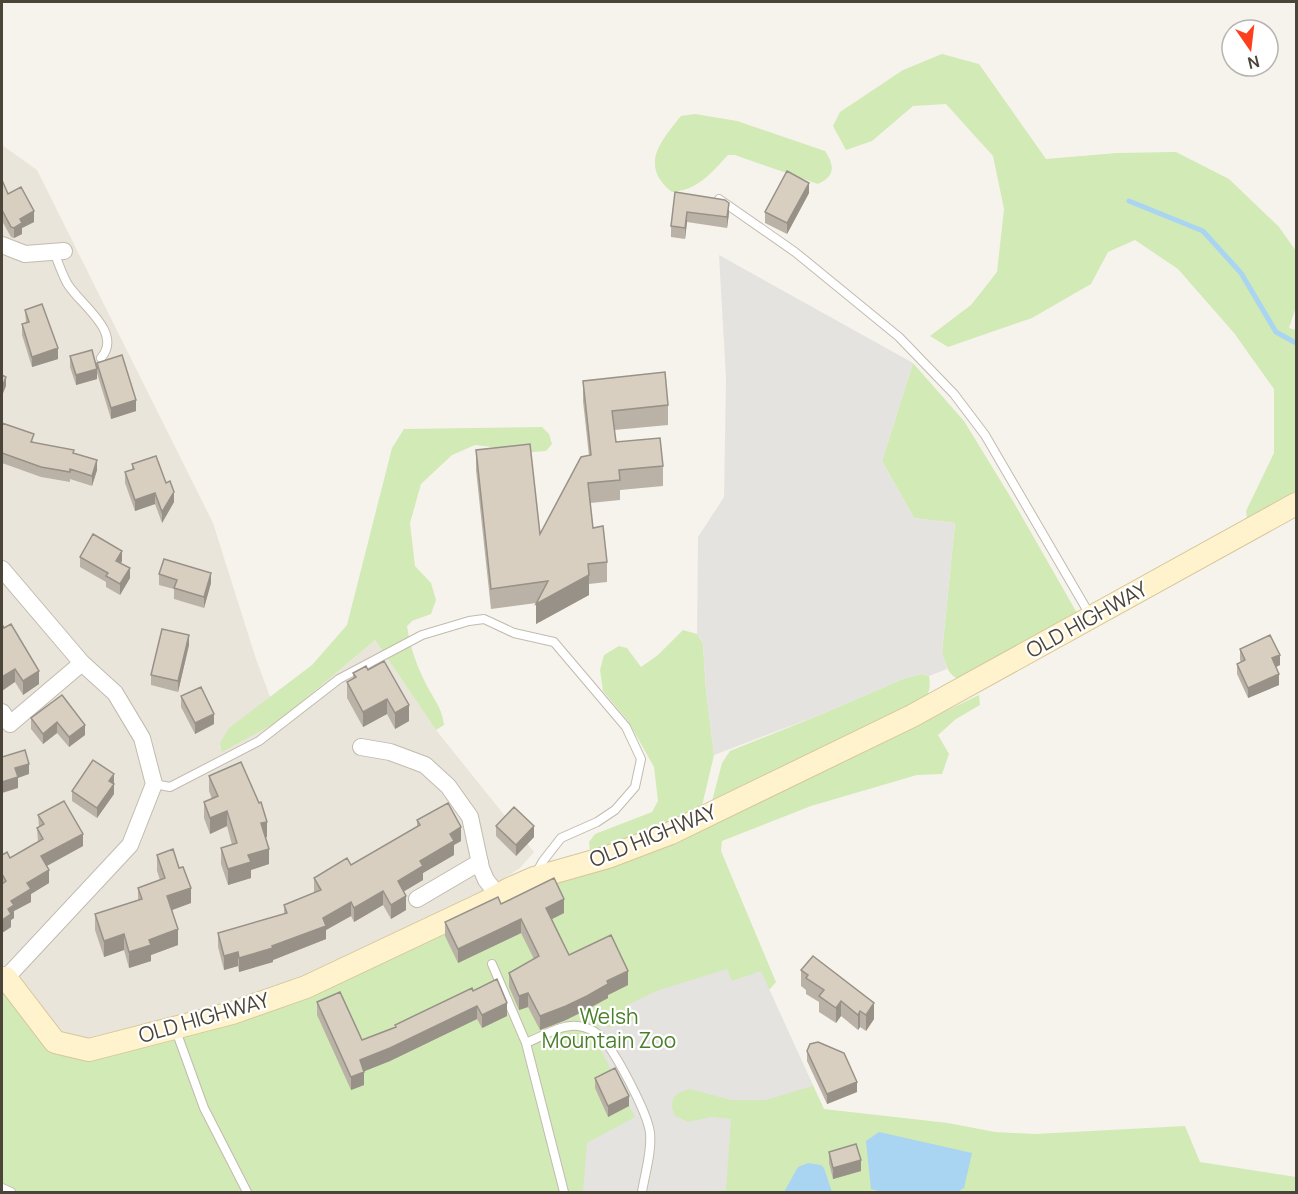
<svg xmlns="http://www.w3.org/2000/svg" width="1298" height="1194" viewBox="0 0 1298 1194" font-family="Manrope,sans-serif">
	<style>
		.residential { fill: #eae5da }
		.green { fill: #d2eab5 }
		.parking { fill: #e5e3e0 }
		.water { fill: #a9d4f2 }
		.lines { fill: none; stroke-linecap: round; stroke-linejoin: round }
		.stream { stroke: #a9d4f2; stroke-width: 5 }
		.lane-casing { stroke: #c2bbae; stroke-width: 10 }
		.street-casing { stroke: #c2bbae; stroke-width: 18 }
		.secondary-casing { stroke: #d6c79b; stroke-width: 24 }
		.lane { stroke: #fff; stroke-width: 8 }
		.street { stroke: #fff; stroke-width: 16 }
		.secondary { stroke: #fff3cd; stroke-width: 22 }
		.wall { fill: #bab2a6 }
		.shaded-wall { fill: #979187 }
		.building { fill: #d8cfc1; stroke: #979187; stroke-width: 1.5 }
		.labels { text-anchor: middle; stroke-width: 4.5; stroke-linejoin: round; paint-order: stroke }
		.street-label { font-size: 21px; fill: #4b4439; stroke: #fff }
		.park-label { font-size: 21px; fill: #4a7f2a; stroke: #fff }
	</style>
	<rect width="100%" height="100%" fill="#f6f3ec"/>
	<path class="residential" d="M2 145 37 170 213 523 256 659 279 721 375 640 436 730 534 852 520 868 511 874 390 947 306 987 89 1050 55 1042 2 978Z"/>
	<path class="green" d="M942 54 979 64 1046 159 1117 153 1176 152 1229 179 1279 227 1296 251V307L1289 328 1296 330V491L1247 518 1246 511 1274 453V389L1234 333 1178 269 1135 240 1108 252 1091 284 1032 318 948 347 930 336 971 305 997 272 1004 209 993 156 946 104 913 106 872 141 846 150 833 126 840 112 903 70Z
		M695 114 737 121 825 151C835 166 835 176 818 184L735 155H728C711 173 698 190 672 192 638 165 662 140 681 116Z
		M913 363 964 421 1013 501 1077 613 961 680C948 676 946 665 942 652L955 523 914 518 882 461Z
		M542 427 549 434 552 444 546 451 533 452 475 445 452 455 421 484 410 523 415 566 431 583 436 600 431 614 412 621 407 626C410 647 417 667 427 686 435 701 442 708 444 725L436 730 375 640 279 721 222 752 220 743 229 728 312 665 347 625 392 448 404 429Z
		M683 630 697 634 703 644 706 690 714 755 701 810 590 852 589 842 595 834 652 812 658 801 654 767 628 721 603 691 600 670 604 655 619 646 627 648 641 667 658 655Z
		M922 674 929 676C931 688 929 694 922 703L714 805 712 801 722 763 730 751 822 714 905 678Z
		M979 695 980 705 956 719 938 735 949 754 942 774 917 775 811 806 722 841 721 851 776 982 769 990 824 1109 948 1123 995 1132 1035 1134 1185 1126 1200 1162 1296 1177V1192H2V978L55 1042 89 1050 444 930 900 733Z"/>
	<path class="parking" d="M719 255 913 363 882 461 914 518 955 523 942 652 947 669 929 676 922 674 905 678 822 714 714 755 706 690 703 644 697 634 698 537 724 497 726 379Z
		M727 969 732 981 761 971 813 1086 766 1100H731L690 1089 678 1093 673 1098 672 1108 675 1116 688 1122 711 1117 731 1119 726 1190 705 1192H583L587 1143 635 1117 595 1038 602 1021 608 1028 622 1022 625 1025 634 1020 627 1005 659 990Z"/>
	<path class="water" d="M879 1132 972 1153 964 1188 957 1192H882L871 1189 866 1141Z
		M808 1163 821 1165 824 1168 832 1192H784L798 1167Z"/>
	<g class="lines">
		<path class="stream" d="M1129 201 1203 231 1241 273 1276 332 1296 343"/>
		<defs>
			<path id="lane" d="M719 199 795 252 899 337 954 394 985 435 1090 615
				M54 252C58 262 62 274 67 283 78 303 124 332 101 358
				M154 784 170 787 259 741 339 679 422 635 469 621 484 619 514 633 554 642 626 727 641 759 635 787 615 810 597 822 561 838 543 861 537 872
				M492 964 526 1043 564 1192
				M175 1028 204 1108 247 1192
				M526 1043C541 1037 561 1024 578 1026 586 1027 593 1030 599 1035 614 1048 648 1114 650 1133 652 1152 645 1173 642 1192
				M2 1188 11 1192"/>
			<path id="street" d="M2 245 25 254 64 251
				M2 569 82 663 115 693 142 738 154 784 130 845 6 978
				M2 712 10 724 82 663
				M361 747 390 752 425 765 448 786 470 817 481 868 486 880 498 895
				M417 899 480 862"/>
			<path id="secondary" d="M2 978H6L55 1042 89 1050 232 1013 306 987 486 902 509 889 534 878 608 857 671 833 912 716 1296 504"/>
		</defs>
		<use href="#lane" class="lane-casing"/>
		<use href="#street" class="street-casing"/>
		<use href="#secondary" class="secondary-casing"/>
		<use href="#lane" class="lane"/>
		<use href="#street" class="street"/>
		<use href="#secondary" class="secondary"/>
	</g>
	<path class="wall" d="M2 180 8 194 34 222 22 228V234L14 238 11 237 2 221Z
		M675 192 729 213 727 228 687 222 685 239 671 237V226Z
		M809 193 787 234 765 223V212Z
		M25 310 58 359 32 367 22 335V324L26 323Z
		M70 356 97 369V363L136 411 111 419 97 373V379L76 385 70 367Z
		M583 381 668 405V425L614 430 616 442 663 466V486L620 490V500L590 503 593 528 607 562V582L589 584V595L536 624V603L491 609 476 470V450L540 534 589 456 583 401Z
		M2 423 34 442 74 453 97 470 92 486 70 479V482L41 477 2 463Z
		M132 464 166 483 174 502 162 523 155 504 135 511 125 483V472L132 470Z
		M80 557 122 561 121 563 130 578 120 595 106 587V582L80 567Z
		M159 574 211 583 204 608 174 599V589L159 585Z
		M2 624 39 684 23 695 15 682Z
		M189 645 178 692 151 685V675Z
		M1240 649 1280 665 1276 667 1279 685 1248 698 1237 674V664L1241 662 1240 660Z
		M368 670 409 721 395 729 387 714 363 727 347 698V682L353 679V673Z
		M62 695 85 735 69 747 57 733 43 744 31 729V718Z
		M181 696 214 724 195 734 181 707Z
		M209 776 267 837 265 838 269 864 251 870V878L228 885 221 864V848L232 845 227 826 210 834 204 818V802L212 799 209 791Z
		M114 784V794L97 818 72 801V791Z
		M38 815 83 846 47 866 49 883 31 894V902L14 911V918L11 920V927L2 933V855L10 858 38 842 37 828 39 827Z
		M417 820 461 841 454 845V855L423 873V880L404 891 406 910 391 919 383 905 354 922 351 916 326 930V939L273 960V962L239 972 238 966 224 970 218 947V933L284 914V905L314 893V878L351 865 417 827Z
		M496 826 534 837 516 856 496 836Z
		M157 855 191 903 171 910 178 945 151 955V961L129 968 124 950 104 957 95 930V914L138 900V888L160 880 157 871Z
		M501 904 564 913 552 919 569 955 628 985 608 995V998L587 1010 566 1020 540 1030 528 1007 519 1010 509 987V973L534 959 521 933 458 963 445 936V922Z
		M801 970 874 1019 866 1031 860 1027 858 1030 841 1016 836 1023 819 1012V1002L806 994V990L801 986Z
		M473 991 507 1016 482 1028 477 1019 390 1061 364 1071V1085L351 1090 317 1015V1002L362 1040 395 1027V1025Z
		M807 1051 857 1092 827 1104 807 1061Z
		M595 1078 629 1106 608 1117 595 1088Z
		M829 1152 861 1171 833 1179 829 1163Z"/>
	<path class="shaded-wall" d="M809 183V193L787 234V223Z
		M729 203V213L727 228V217Z
		M34 211V222L22 228V234L14 238V228L20 219Z
		M687 212V222L685 239V228Z
		M58 348V359L32 367V357Z
		M97 369V379L76 385V375Z
		M6 377V386L2 396V387Z
		M136 400V411L111 419V408Z
		M97 460V470L92 486V476Z
		M174 492V502L162 523V512Z
		M155 493V504L135 511V500Z
		M122 551V561L116 571V561Z
		M130 568V578L120 595V584Z
		M211 573V583L204 608V597Z
		M589 575V595L536 624V604Z
		M189 635V645L178 692V681Z
		M1280 655V665L1272 669V658Z
		M15 669V682L2 691V677Z
		M39 671V684L23 695V681Z
		M1279 674V685L1248 698V688Z
		M387 699V714L363 727V712Z
		M409 705V721L395 729V713Z
		M214 714V724L195 734V723Z
		M57 722V733L43 744V734Z
		M85 725V735L69 747V737Z
		M29 764V774L18 778V788L2 793V782L15 768Z
		M114 774V794L97 818V808L109 781Z
		M227 811V826L210 834V818Z
		M267 822V837L261 839V823Z
		M534 826V837L516 856V845Z
		M461 827V841L454 845V855L423 873V880L398 895V881L450 834Z
		M83 834V846L41 869V856Z
		M269 849V864L251 870V878L228 885V869L248 855Z
		M49 870V883L31 894V902L14 911V918L11 920V927L2 933V920L11 901 27 883Z
		M191 888V903L167 912V896Z
		M383 891V905L354 922V908Z
		M406 896V910L391 919V905Z
		M564 899V913L546 922V908Z
		M351 902V916L326 930V939L273 960V962L239 972V958L323 918Z
		M521 919V933L458 963V949Z
		M178 929V945L151 955V961L129 968V952L149 940Z
		M124 934V950L104 957V941Z
		M238 952V966L224 970V956Z
		M628 971V985L608 995V998L566 1020 540 1030V1016Z
		M528 993V1007L519 1010V996Z
		M841 1001V1016L836 1023V1008Z
		M507 1003V1016L482 1028V1015Z
		M874 1003V1019L866 1031V1015Z
		M477 1006V1019L390 1061 360 1073V1060Z
		M860 1011V1027L858 1030V1015Z
		M364 1072V1085L351 1090V1077Z
		M857 1082V1092L827 1104V1094Z
		M629 1096V1106L608 1117V1106Z
		M861 1160V1171L833 1179V1168Z"/>
	<path class="building" d="M787 171 809 183 787 223 765 212Z
		M2 180 8 194 21 187 34 211 20 219 22 223 14 228 11 227 2 210Z
		M675 192 725 200 729 203 727 217 687 212 685 228 671 226Z
		M42 304 58 348 32 357 22 324 29 322 25 310Z
		M92 350 97 369 76 375 70 356Z
		M122 355 136 400 111 408 97 363Z
		M665 372 668 405 612 411 616 442 660 438 663 466 619 470 620 480 588 483 593 528 603 526 607 562 588 564 589 575 536 604 548 581 491 589 476 450 530 444 540 534 581 457 591 455 583 381Z
		M2 375 6 377 2 387Z
		M2 423 34 434 31 442 74 450 73 453 97 460 92 476 70 469V472L41 467 2 453Z
		M156 456 166 483 170 481 174 492 162 512 155 493 135 500 125 472 134 469 132 464Z
		M93 534 122 551 116 561 130 568 120 584 106 576 108 573 80 557Z
		M164 559 211 573 204 597 174 588 177 580 159 574Z
		M2 624 4 628 11 624 39 671 23 681 15 669 2 677Z
		M162 629 189 635 178 681 151 675Z
		M1270 635 1280 655 1272 658 1279 674 1248 688 1237 664 1245 660 1240 649Z
		M384 661 409 705 395 713 387 699 363 712 347 682 356 677 353 673 366 666 368 670Z
		M201 687 214 714 195 723 181 696Z
		M62 695 85 725 69 737 57 722 43 734 31 718Z
		M25 750 29 764 15 768 18 777 2 782V757Z
		M93 760 114 774 109 781 114 784 97 808 72 791Z
		M241 762 259 803 261 802 267 822 261 823 269 849 248 855 251 862 228 869 221 848 237 843 227 811 210 818 204 802 218 796 209 776Z
		M64 801 83 834 41 856 49 870 27 883 31 889 11 901 14 905 8 909 11 914 2 920V884L6 881 2 874V855L7 852 10 858 43 839 37 828 44 824 38 815Z
		M448 803 461 827 450 834 454 841 420 861 423 866 398 881 406 896 391 905 383 891 354 908 351 902 323 918 326 926 272 946 273 948 239 958 238 952 224 956 218 933 287 913 284 905 321 890 314 878 347 858 351 865 420 825 417 820Z
		M514 807 534 826 516 845 496 826Z
		M173 849 179 868 183 867 191 888 167 896 178 929 149 940 151 945 129 952 124 934 104 941 95 914 142 899 138 888 165 878 157 855Z
		M554 878 564 899 546 908 569 955 611 935 628 971 607 981 608 984 587 996 566 1006 540 1016 528 993 519 996 509 973 539 956 521 919 458 949 445 922 498 897 501 904Z
		M813 956 874 1003 866 1015 860 1011 858 1015 841 1001 836 1008 819 996 824 990 806 978 808 975 801 970Z
		M497 979 507 1003 482 1015 477 1006 390 1048 360 1060 364 1072 351 1077 317 1002 340 992 362 1040 396 1027 395 1025 472 988 473 991Z
		M818 1042 844 1053 857 1082 827 1094 807 1051 810 1044Z
		M615 1068 629 1096 608 1106 595 1078Z
		M856 1144 861 1160 833 1168 829 1152Z"/>
	<g class="labels">
		<g class="street-label">
			<text transform="translate(1087 620) rotate(-29)" y="7">OLD HIGHWAY</text>
			<text transform="translate(653 836) rotate(-22)" y="7">OLD HIGHWAY</text>
			<text transform="translate(204 1018) rotate(-16)" y="7">OLD HIGHWAY</text>
		</g>
		<g class="park-label">
			<text x="609" y="1024">Welsh<tspan x="609" dy="24">Mountain Zoo</tspan></text>
		</g>
	</g>
	<rect width="1298" height="1194" fill="none" stroke="#4b4439" stroke-width="6"/>
	<g transform="translate(1250 48) rotate(166)"><circle r="28" fill="#ffffff" stroke="#b7b4b0" stroke-width="1.5"/>
	<path d="M0-4.5L10 22L0 15L-10 22Z" fill="#fc3f1d"/>
	<text y="-9" font-size="16" font-weight="bold" text-anchor="middle" fill="#4b4439">N</text>
	</g>
</svg>
